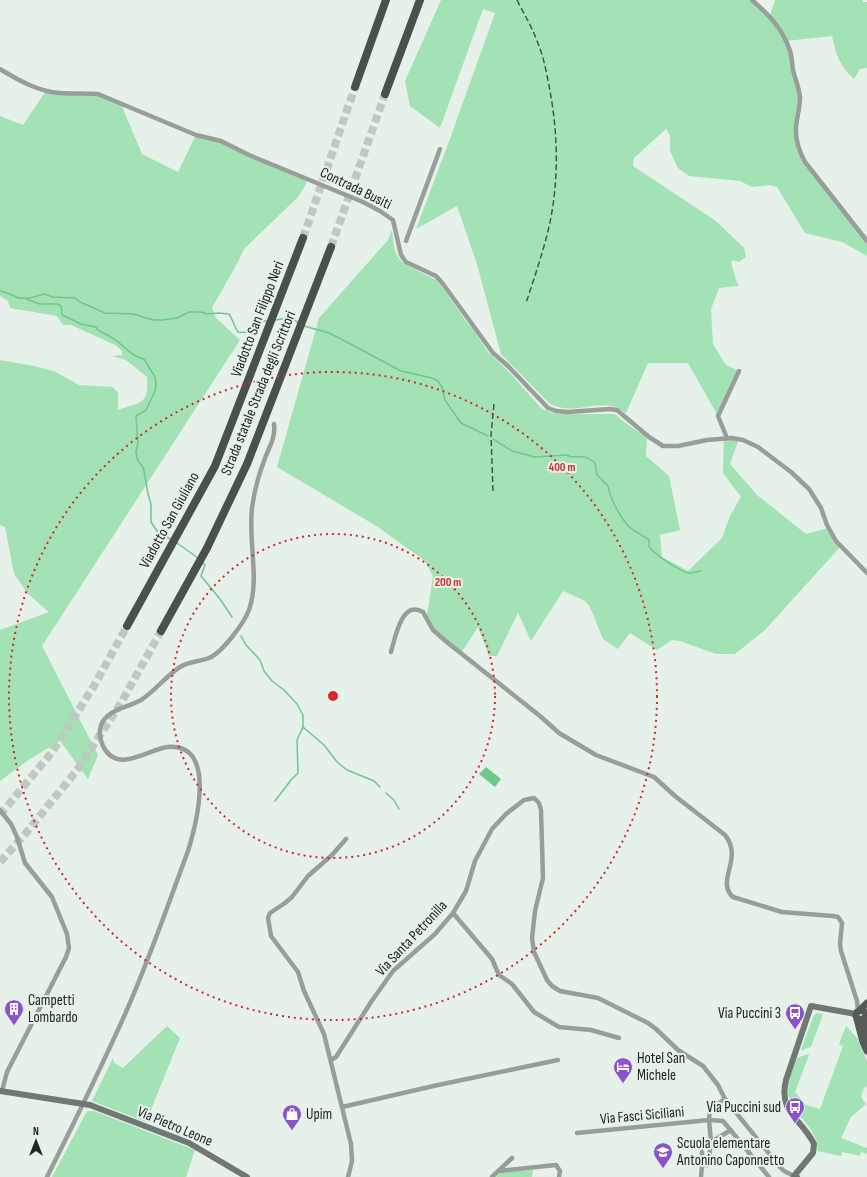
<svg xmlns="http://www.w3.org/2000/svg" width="867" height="1177" viewBox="0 0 867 1177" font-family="'Sofia Sans Condensed',sans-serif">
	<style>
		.green { fill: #a3e2b5 }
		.water { fill: #6ec78b }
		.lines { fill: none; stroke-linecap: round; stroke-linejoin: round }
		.stream { stroke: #6ec78b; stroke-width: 1.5 }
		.trunk-tunnel { stroke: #bfc8c1; stroke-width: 8; stroke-dasharray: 8 4; stroke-linecap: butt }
		.minor { stroke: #999e9a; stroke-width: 4.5 }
		.secondary { stroke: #717772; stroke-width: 6 }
		.primary { stroke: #555c57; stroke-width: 7 }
		.trunk { stroke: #49514b; stroke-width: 8 }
		.rail { stroke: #4c514d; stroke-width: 1.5; stroke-dasharray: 6 3; stroke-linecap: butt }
		.secondary-bridge { stroke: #717772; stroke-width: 6 }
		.ring { fill: none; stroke: #d62828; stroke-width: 2; stroke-dasharray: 2 4 }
		.labels { text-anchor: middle; stroke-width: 4; stroke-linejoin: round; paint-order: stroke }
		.street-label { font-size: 15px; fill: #212522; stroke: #e6f1e9 }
		.poi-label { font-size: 15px; fill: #212522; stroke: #e6f1e9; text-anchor: start }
		.centre { fill: #d62828; stroke: #e6f1e9; stroke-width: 2 }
		.ring-label { font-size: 12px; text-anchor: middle; font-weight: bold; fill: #d62828; stroke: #e6f1e9; stroke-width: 4; stroke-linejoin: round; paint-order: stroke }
	</style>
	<rect width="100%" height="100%" fill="#e6f1e9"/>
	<path class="green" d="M441 0H752L770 15 775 0H863V2H867V68L860 69 854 79C840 66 836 55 832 36L786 41 800 96 796 137 805 162 867 242V256L842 242 805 233 777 187 770 185 752 187 740 181 689 176 678 168 670 151V135L666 129 634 158 633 166 716 221 744 248 746 257 739 262 733 260 731 262 736 280 739 286 719 288 711 309 713 344 726 365 739 371 718 416 688 363H648L626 413C621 410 617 407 612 406 590 402 573 415 550 404L501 354 477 264 457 206 416 229 451 136 495 13 483 9 440 128 410 106 405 81Z
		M46 91 98 94 121 104 142 154 178 172 196 135 221 141 309 179 298 197 244 249 239 260 212 308 216 318 240 340 42 646 98 755 88 779 60 741 30 759 0 781V630L49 612 28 594 14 574 5 527 0 525V360L34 366 54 371 79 385 112 387 118 392V410C141 402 149 405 147 377L126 360 112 356 122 355V351L115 345 71 325H63L57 316 10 308 8 301 0 296V116L23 125Z
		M392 230 394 247 397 256 403 263 436 280 442 287 466 321 473 329 488 352 509 372 542 409 553 413 561 414H615L623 421 647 438 646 456 669 476 680 530 660 535 662 557 688 571 722 538 730 516 741 497 723 473 724 438 739 439 730 464 757 495 806 534 829 528 841 546 765 630 735 654H716L680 641 672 640 657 650 630 633 618 649 603 639 590 607 585 601 563 591 531 641 518 613 497 656H489L478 627 461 653 433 630 426 616 428 609 433 576 425 561 378 527 277 467 319 318 388 240Z
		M816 1013 823 1014 811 1047 802 1050H801L813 1017Z
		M167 1026 180 1038 146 1122 92 1101 113 1058 114 1063 123 1068Z
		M846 1026 857 1038 867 1061V1086L864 1088 861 1097 866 1104 851 1117 841 1138 867 1148V1154L861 1152 860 1156 842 1152 841 1156 817 1151C821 1128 790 1116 788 1091 788 1080 793 1069 797 1058L808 1054 809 1055 795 1092 806 1105 820 1109 843 1046 839 1044Z
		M87 1111H94L195 1150 186 1177H52Z
		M533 1170 532 1177H496L501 1172Z"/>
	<path class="water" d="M486 767 501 779 495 787 479 774Z"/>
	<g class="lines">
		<path class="stream" d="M0 291 10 294 18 298H30L44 294 53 297 75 298 80 302 105 313 133 314 153 320H162L177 318 189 312H201L207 314 219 313 229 314C233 320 234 326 238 332 248 334 255 330 261 321H268
			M26 299 40 304H57L61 306 62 315 81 324 96 327C99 333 103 332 109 336 122 342 129 356 144 359L155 377 156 384 155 391 146 410 136 416 138 442 136 453 138 461 143 467 145 476 148 494 151 504V522L157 531 172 540
			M274 320C283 320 290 314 298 323
			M304 326 329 333 341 339 401 371 432 378 438 381 442 387 445 400 461 423 488 436
			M493 439 512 451 535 457 567 455 571 457C583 457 585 455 595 463L597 475 608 486C610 499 622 522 633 530 638 533 644 536 649 540 649 541 649 545 649 546 652 553 680 571 688 573 692 574 697 571 701 571
			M177 543 198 558
			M202 562 205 565 201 576 220 599 232 617
			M241 636 246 645 260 660 264 671 272 681 284 690 297 704 303 715V727L324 745 337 762 347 770 374 781 380 787
			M386 793 394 800 399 809
			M275 801 291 780 298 773 297 740 303 727"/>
		<path class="trunk-tunnel" d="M303 238 355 87
			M331 247 385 94
			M0 815 52 752 94 686 127 626
			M0 862 26 833 77 770 121 703 161 631"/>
		<path class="minor" d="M752 0C769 15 783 29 790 51 792 57 792 64 793 70 795 78 799 88 800 97 800 107 797 117 796 127 795 140 799 151 805 162L867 241
			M0 69C18 80 39 92 60 93 73 94 85 93 98 94L196 135 221 141 249 155 363 202 380 211 393 220 401 255 406 262 436 276 443 284 493 353 508 366 548 408 556 411 568 412 610 409 617 410 649 437 663 446H678L707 440 732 438 743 440 758 447 791 472 809 489 821 508 827 525 836 541 867 573
			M406 241 440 149
			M727 438 718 416 739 371
			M391 652C395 638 402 599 423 612L433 630 448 643 540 716 559 733 596 755 654 777 675 796 725 835C744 859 715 881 733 897L782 912 833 916 838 917 842 923 840 944 841 951 857 1001 858 1011
			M0 810 11 824 17 837 25 863 52 897 67 934 69 948 66 957 7 1072 2 1091
			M346 839 332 855 308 876 292 897 285 903 270 913 268 918 271 936 298 972 304 991 324 1034 351 1144 352 1161 348 1177
			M453 913 492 959 499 975 512 984 534 1012 559 1027 591 1030 619 1038
			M331 1060 336 1057 371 1002 393 971 435 934 453 913 466 891 475 861 492 829 506 814 524 800 534 798 539 803 541 810 543 878 535 911 532 938 534 952 547 980 552 986 560 991 598 998 648 1023 656 1029 678 1050 703 1066 718 1085 725 1099 780 1167 784 1171 794 1176
			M342 1107 438 1085 558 1060
			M577 1133 709 1120 710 1109 725 1099
			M711 1142 709 1120 723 1121 769 1177
			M702 1152V1165
			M499 1171 556 1165 560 1171 559 1177
			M47 1177C74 1123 101 1068 126 1012 149 960 168 905 188 851 196 825 218 743 168 747 148 749 117 775 103 746 100 740 99 732 101 725 108 709 127 708 141 700 155 691 166 676 180 667 189 661 199 662 209 658 222 653 244 623 249 610 260 579 248 542 252 508 254 492 258 477 264 461 268 449 276 438 274 424
			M492 1177 512 1158
			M701 1177 702 1165H708L711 1142 731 1130"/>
		<path class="secondary" d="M0 1091 77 1103
			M90 1105 189 1143 247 1177
			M797 1177 794 1176 813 1153 814 1144C802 1119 778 1113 786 1080L811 1006 856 1014"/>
		<path class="primary" d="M860 1010 867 1003
			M857 1019 863 1042 867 1051
			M864 1019 861 1020 857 1019 856 1016 857 1012 862 1010 866 1013 864 1019 867 1041"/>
		<path class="trunk" d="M355 87 386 0
			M385 94 420 0
			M127 626 215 466 303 238
			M161 631 207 548 247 464 331 247"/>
		<path class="rail" d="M517 0C524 14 532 27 537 41 544 57 547 75 550 91 559 140 559 191 546 239 540 261 533 282 526 303
			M493 491 491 435 494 404"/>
		<path class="secondary-bridge" d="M77 1103 90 1105"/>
	</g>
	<g class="ring">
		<circle cx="333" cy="696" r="162"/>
		<circle cx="333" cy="696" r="324"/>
	</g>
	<defs>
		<symbol id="building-pin" viewBox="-11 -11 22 30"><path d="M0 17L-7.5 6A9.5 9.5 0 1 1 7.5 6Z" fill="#8b52ca" stroke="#e6f1e9"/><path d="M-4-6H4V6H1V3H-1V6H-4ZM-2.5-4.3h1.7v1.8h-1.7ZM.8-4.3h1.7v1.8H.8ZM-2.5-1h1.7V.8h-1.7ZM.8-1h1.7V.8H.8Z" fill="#fff"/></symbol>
		<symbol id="bus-pin" viewBox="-11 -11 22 30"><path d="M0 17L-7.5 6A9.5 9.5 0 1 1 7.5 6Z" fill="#8b52ca" stroke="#e6f1e9"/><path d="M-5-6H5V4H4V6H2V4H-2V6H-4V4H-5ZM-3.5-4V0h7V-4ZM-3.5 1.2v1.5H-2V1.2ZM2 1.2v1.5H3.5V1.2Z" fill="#fff"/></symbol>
		<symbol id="hotel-pin" viewBox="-11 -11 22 30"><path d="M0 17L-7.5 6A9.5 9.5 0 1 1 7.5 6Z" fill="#8b52ca" stroke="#e6f1e9"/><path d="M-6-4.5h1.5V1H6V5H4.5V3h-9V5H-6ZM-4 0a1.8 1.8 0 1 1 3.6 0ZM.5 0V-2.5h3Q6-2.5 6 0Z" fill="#fff"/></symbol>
		<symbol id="shop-pin" viewBox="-11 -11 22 30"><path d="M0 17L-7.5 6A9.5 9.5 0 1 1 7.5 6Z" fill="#8b52ca" stroke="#e6f1e9"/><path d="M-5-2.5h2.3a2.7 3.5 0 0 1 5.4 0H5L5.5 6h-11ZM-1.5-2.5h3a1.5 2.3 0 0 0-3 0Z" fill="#fff"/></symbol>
		<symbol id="school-pin" viewBox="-11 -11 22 30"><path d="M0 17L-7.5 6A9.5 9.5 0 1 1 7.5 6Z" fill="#8b52ca" stroke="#e6f1e9"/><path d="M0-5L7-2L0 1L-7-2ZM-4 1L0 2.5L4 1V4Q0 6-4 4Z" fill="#fff"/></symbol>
	</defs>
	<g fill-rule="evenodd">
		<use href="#building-pin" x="3" y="998" width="22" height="30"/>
		<use href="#bus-pin" x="784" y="1002" width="22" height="30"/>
		<use href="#hotel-pin" x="612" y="1056" width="22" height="30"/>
		<use href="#bus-pin" x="784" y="1096" width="22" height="30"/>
		<use href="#shop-pin" x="281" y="1103" width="22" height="30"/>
		<use href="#school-pin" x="652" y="1141" width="22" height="30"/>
	</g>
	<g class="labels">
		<g class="street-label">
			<text transform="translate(356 188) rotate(26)" y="5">Contrada Busiti</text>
			<text transform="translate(257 319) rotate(-69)" y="5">Viadotto San Filippo Neri</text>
			<text transform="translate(258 393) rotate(-68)" y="5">Strada statale Strada degli Scrittori</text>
			<text transform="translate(169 520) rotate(-61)" y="5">Viadotto San Giuliano</text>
			<text transform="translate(411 938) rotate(-47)" y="5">Via Santa Petronilla</text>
			<text transform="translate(642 1115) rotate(-5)" y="5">Via Fasci Siciliani</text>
			<text transform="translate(175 1126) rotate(23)" y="5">Via Pietro Leone</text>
		</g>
		<g class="poi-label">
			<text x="28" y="1005">Campetti<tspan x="28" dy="17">Lombardo</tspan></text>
			<text x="781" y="1018" text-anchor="end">Via Puccini 3</text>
			<text x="637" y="1063">Hotel San<tspan x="637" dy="17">Michele</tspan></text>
			<text x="781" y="1112" text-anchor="end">Via Puccini sud</text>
			<text x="306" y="1119">Upim</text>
			<text x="677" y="1148">Scuola elementare<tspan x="677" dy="17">Antonino Caponnetto</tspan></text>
		</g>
	</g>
	<circle cx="333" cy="696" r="6" class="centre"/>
	<g class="ring-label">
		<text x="562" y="471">400 m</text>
		<text x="448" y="586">200 m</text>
	</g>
	<g transform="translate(36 1141)" stroke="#e6f1e9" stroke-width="3" paint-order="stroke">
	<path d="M0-3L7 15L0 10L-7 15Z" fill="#212522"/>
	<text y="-6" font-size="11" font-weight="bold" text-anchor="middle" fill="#212522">N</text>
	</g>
</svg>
